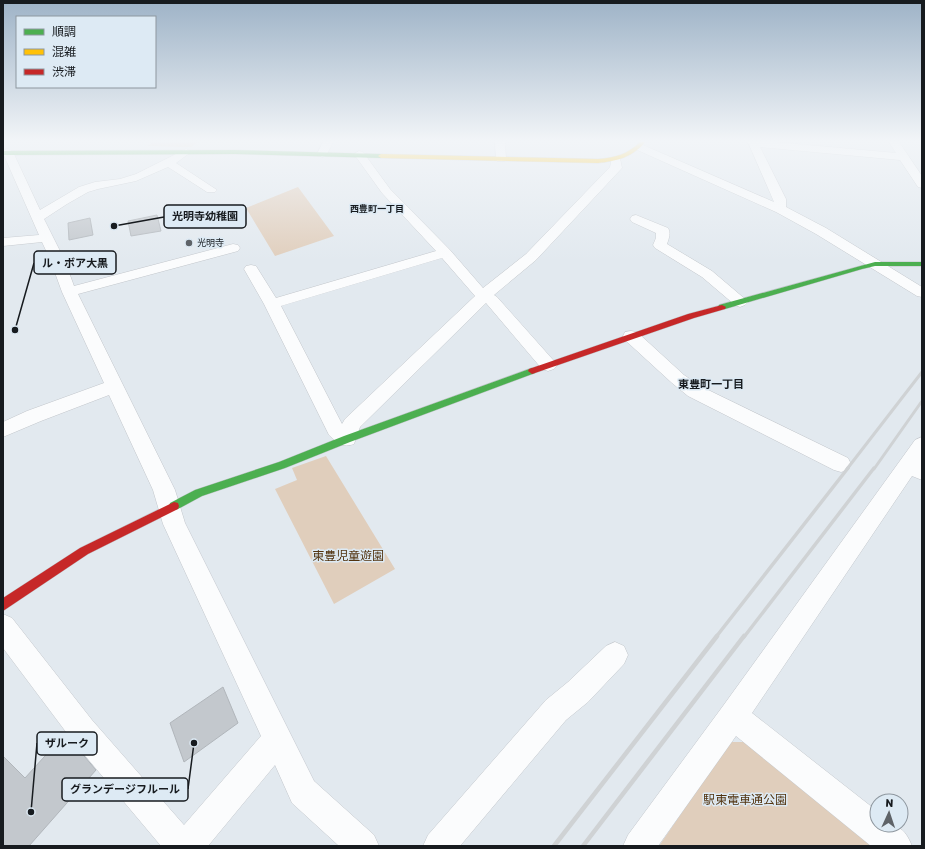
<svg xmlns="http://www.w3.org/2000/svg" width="925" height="849" viewBox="0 0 925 849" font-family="Rubik,'Noto Sans JP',sans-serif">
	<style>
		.green { fill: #e0cebc }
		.building { fill: #c3c8cd; stroke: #b1b6bb }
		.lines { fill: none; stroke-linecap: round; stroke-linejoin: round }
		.street-casing { stroke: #c2c6cb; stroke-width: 1 }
		.fast-casing { stroke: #c2c6cb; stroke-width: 1 }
		.slow-casing { stroke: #c2c6cb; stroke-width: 1 }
		.jam-casing { stroke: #c2c6cb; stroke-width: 1 }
		.street { fill: #fbfcfd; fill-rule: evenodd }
		.fast { fill: #4caf50; fill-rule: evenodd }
		.slow { fill: #ffc107; fill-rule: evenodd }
		.jam { fill: #c62828; fill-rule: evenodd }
		.rail-far2 { stroke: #cfd2d4; stroke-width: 3 }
		.rail-far1 { stroke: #cfd2d4; stroke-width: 3.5 }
		.rail { stroke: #cfd2d4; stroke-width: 4.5 }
		.poi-dot { fill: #5e6368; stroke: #ddeaf4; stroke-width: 1.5 }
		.labels { text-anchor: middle; stroke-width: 3; stroke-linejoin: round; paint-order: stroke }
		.far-neighbourhood-label { font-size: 9px; font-weight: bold; fill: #171b1f; stroke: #ddeaf4 }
		.far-poi-label { font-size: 9px; fill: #171b1f; stroke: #ddeaf4; text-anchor: start }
		.neighbourhood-label { font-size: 11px; font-weight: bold; fill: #171b1f; stroke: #ddeaf4 }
		.near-park-label { font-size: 12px; fill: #52330f; stroke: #ddeaf4 }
		.leader { fill: none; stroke: #171b1f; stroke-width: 1.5 }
		.callout-dot { fill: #171b1f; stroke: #ddeaf4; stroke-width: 1.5 }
		.callout { fill: #ddeaf4; stroke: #171b1f; stroke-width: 1.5 }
		.callout-label { font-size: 11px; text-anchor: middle; font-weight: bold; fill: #171b1f }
	</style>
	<rect width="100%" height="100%" fill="#e2e9ef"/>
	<path class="green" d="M153 142H197L191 147 148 146Z
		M298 187 334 236 275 256 246 208Z
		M326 456 395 569 334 604 275 489 297 480 292 468Z
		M730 742H746L877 846H659Z"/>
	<path class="building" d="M157 215 161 231 131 236 128 221Z
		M90 218 93 235 69 240 68 223Z
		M223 687 238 723 184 762 170 723Z
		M63 736 79 750 96 770 29 846H3V756L25 778Z"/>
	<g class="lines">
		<defs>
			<path id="street" d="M323 142H333L326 156 322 157 317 154Z
				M495 142H505L506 159 505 161H497L496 159Z
				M748 142H774L896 153 889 142H899L922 176V188L918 187 900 160 760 147 786 199V207L826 228 922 287V297L917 296 816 234 776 212 635 149 634 147 639 144 643 145 774 202Z
				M8 149 13 152 40 210 79 187 95 182 120 179 136 174 186 149 191 152 176 163 217 190 215 192H207L168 167 136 181 98 189 88 192 67 204 44 219 64 259 74 286 233 244 238 245 240 248 238 251 78 294 175 490 185 523 314 781 374 835 379 846H339L292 803 275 765 208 846H161L72 740 3 648V614L12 618 92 720 184 825 261 736 163 524 153 490 109 395 41 421 3 437V422L27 411 104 383 62 292 50 259 42 242 3 246V238L39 235 3 153 4 150Z
				M359 151 363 152 390 189 450 250 483 288 526 254 610 167 612 158H620L622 168 536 260 494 295 497 297 554 361 557 365 554 369 548 371 542 369 486 303 360 427 354 444C342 448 338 443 329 435L264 304 244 269 246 266 251 265 256 266 276 298 436 251 382 193 354 154ZM442 258 475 296 345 419 342 424 281 306Z
				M636 215 668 228C671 233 669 238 667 244L712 271 745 299 748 302 745 305 740 307 735 305 702 277 655 248 653 245 656 238V233L632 222 630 219 632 216Z
				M631 331 637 332 684 375 700 386 848 458 851 464 848 470 841 472 834 470 688 396 672 383 625 340 623 336 625 332Z
				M922 437V480L912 476 752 713 877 811V825C897 825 904 826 912 846H871L736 736 658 846H623L628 835 723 706 915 440Z
				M615 642 624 646 628 655 624 664 588 702 566 720 460 846H423L428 835 546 700 568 682 606 646Z"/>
			<path id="fast" d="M235 150 381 154 384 156 381 158 235 154 3 155V151Z
				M875 262H922V266H875L862 269 725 309H722L718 307 719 305Z
				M532 368 535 369 536 371 535 373 350 442 285 468 202 496 178 509 174 510 170 509 169 506 170 503 195 490 279 462 344 436Z"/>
			<path id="slow" d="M640 142H645C633 157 617 161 598 163L381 158 378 156 381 154 598 159C615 158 628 154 640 142Z"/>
			<path id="jam" d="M722 305 726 307 725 309 694 318 535 373 532 374 528 371 529 369 688 314Z
				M174 502 178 503 179 506 178 509 88 554 3 611V598L80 548Z"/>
		</defs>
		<use href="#street" class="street-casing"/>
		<use href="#fast" class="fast-casing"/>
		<use href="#slow" class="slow-casing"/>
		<use href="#jam" class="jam-casing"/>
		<use href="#street" class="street"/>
		<use href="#fast" class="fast"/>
		<use href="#slow" class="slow"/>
		<use href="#jam" class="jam"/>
		<path class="rail-far2" d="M847 469 922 372
			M874 469 922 401"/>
		<path class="rail-far1" d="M716 637 848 468
			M744 637 874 468"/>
		<path class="rail" d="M554 846 717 636
			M583 846 744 636"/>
	</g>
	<linearGradient id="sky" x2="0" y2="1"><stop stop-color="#9eb3c7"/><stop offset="0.54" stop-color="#f2f5f8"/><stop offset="1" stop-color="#f2f5f8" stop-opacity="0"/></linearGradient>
	<rect width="925" height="261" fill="url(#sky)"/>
	<circle class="poi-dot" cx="189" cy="243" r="4"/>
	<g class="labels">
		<g class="far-neighbourhood-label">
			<text x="377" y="212">西豊町一丁目</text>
		</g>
		<g class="far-poi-label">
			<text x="197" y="246">光明寺</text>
		</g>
		<g class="neighbourhood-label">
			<text x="711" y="388">東豊町一丁目</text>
		</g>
		<g class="near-park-label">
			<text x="348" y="560">東豊児童遊園</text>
			<text x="745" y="804">駅東電車通公園</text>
		</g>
	</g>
	<path class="leader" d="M114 226L164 217M15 330L34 263M31 812L37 743M194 743L188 789"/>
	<g class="callout-dot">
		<circle cx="114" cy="226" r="4"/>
		<circle cx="15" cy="330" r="4"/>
		<circle cx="31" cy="812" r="4"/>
		<circle cx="194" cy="743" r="4"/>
	</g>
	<g class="callout">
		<rect x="164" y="205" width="82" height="23" rx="4"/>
		<rect x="34" y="251" width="82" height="23" rx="4"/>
		<rect x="37" y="732" width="60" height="23" rx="4"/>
		<rect x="62" y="778" width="126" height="23" rx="4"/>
	</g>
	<g class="callout-label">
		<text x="205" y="220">光明寺幼稚園</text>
		<text x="75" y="267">ル・ボア大黒</text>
		<text x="67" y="747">ザルーク</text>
		<text x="125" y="793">グランデージフルール</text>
	</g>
	<rect width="925" height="849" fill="none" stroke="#171b1f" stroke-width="8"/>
	<rect x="16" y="16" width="140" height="72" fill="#ddeaf4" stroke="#8e979f"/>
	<rect x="24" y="29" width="20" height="6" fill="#4caf50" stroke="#8e979f"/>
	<text x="52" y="36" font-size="12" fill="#171b1f">順調</text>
	<rect x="24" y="49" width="20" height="6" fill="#ffc107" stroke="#8e979f"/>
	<text x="52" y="56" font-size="12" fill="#171b1f">混雑</text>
	<rect x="24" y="69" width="20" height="6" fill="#c62828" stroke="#8e979f"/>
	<text x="52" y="76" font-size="12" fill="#171b1f">渋滞</text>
	<g transform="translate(889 813) rotate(3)"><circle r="19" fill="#ddeaf4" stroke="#8e979f"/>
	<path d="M0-3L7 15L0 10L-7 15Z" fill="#5e6368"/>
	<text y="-6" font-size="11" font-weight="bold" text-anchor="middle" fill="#171b1f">N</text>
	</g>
</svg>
